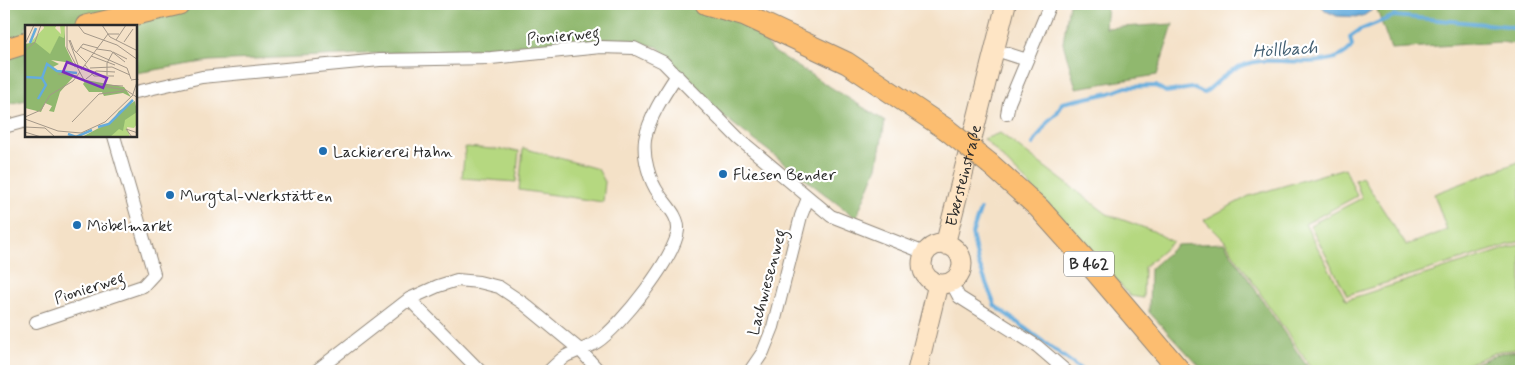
<svg xmlns="http://www.w3.org/2000/svg" width="1525" height="375" viewBox="0 0 1525 375" font-family="Mynerve,sans-serif">
	<style>
		.green { fill: #b5d880; stroke: #708256 }
		.forest { fill: #90b86e; stroke: #5e724c }
		.water { fill: #65acdc; stroke: #486c84 }
		.lines { fill: none; stroke-linecap: round; stroke-linejoin: round }
		.stream { stroke: #65acdc; stroke-width: 4 }
		.street-casing { stroke: #908679; stroke-width: 14 }
		.secondary-casing { stroke: #908679; stroke-width: 21 }
		.primary-casing { stroke: #908679; stroke-width: 23 }
		.street { stroke: #fff; stroke-width: 12 }
		.secondary { stroke: #fee5c5; stroke-width: 19 }
		.primary { stroke: #fcbd6f; stroke-width: 21 }
		.primary-bridge-casing { stroke: #908679; stroke-width: 23; stroke-linecap: butt }
		.primary-bridge { stroke: #fcbd6f; stroke-width: 21 }
		.poi-dot { fill: #1f6fb2; stroke: #fff; stroke-width: 2 }
		.labels { text-anchor: middle; stroke-width: 4.5; stroke-linejoin: round; paint-order: stroke }
		.shield { fill: #fff; stroke: #6b6b6b; stroke-width: 1 }
		.shield-label { font-size: 15px; font-weight: bold; fill: #2b2b2b }
		.street-label { font-size: 16px; fill: #2b2b2b; stroke: #fff }
		.poi-label { font-size: 16px; fill: #2b2b2b; stroke: #fff; text-anchor: start }
		.water-label { font-size: 18px; font-style: italic; fill: #425f72; stroke: #fff }
		.inset-river { fill: none; stroke: #65acdc; stroke-width: 2.5 }
		.inset-road { fill: none; stroke: #a49889; stroke-width: 1 }
		.view { fill: #7b2cbf; fill-opacity: 0.15; stroke: #7b2cbf; stroke-width: 2.5 }
		.inset-edge { fill: none; stroke: #2b2b2b; stroke-width: 2.5 }
	</style>
	<rect width="100%" height="100%" fill="#fff"/>
	<filter id="ink" filterUnits="userSpaceOnUse"><feTurbulence type="fractalNoise" baseFrequency=".02" numOctaves="2"/><feDisplacementMap in="SourceGraphic" scale="10" xChannelSelector="R" yChannelSelector="G"/><feConvolveMatrix kernelMatrix="1 2 1 2 8 2 1 2 1" color-interpolation-filters="sRGB"/></filter>
	<filter id="wash" filterUnits="userSpaceOnUse"><feTurbulence type="fractalNoise" baseFrequency=".0096" numOctaves="4" result="noise"/><feDisplacementMap in="SourceGraphic" scale="20" xChannelSelector="R" yChannelSelector="G"/><feGaussianBlur stdDeviation="1.12" result="paint"/><feColorMatrix in="noise" values="0 0 0 0 0 0 0 0 0 0 0 0 0 0 0 0 0 1.4 0 .05"/><feComposite in="paint" operator="in"/></filter>
	<g filter="url(#wash)">
		<rect width="100%" height="100%" fill="#f4e1c7"/>
		<path class="green" d="M1000 133 1107 214 1153 231 1173 242 1144 267 1143 298 1130 296 1071 227 984 139Z
			M465 147 519 151 516 182 462 178Z
			M523 148 598 169 605 182 603 202 519 190Z
			M1521 161V241L1347 295 1310 225 1362 198 1355 180 1362 177 1406 245 1447 230 1434 194Z
			M1345 168 1357 196 1305 224 1346 300 1521 244V349L1499 351 1451 371H1313L1224 240 1204 220 1249 196Z"/>
		<path class="forest" d="M4 4H746L745 7 771 50 885 121 877 167 856 218 719 113 658 47 623 39 475 49 209 61 136 73V26H26V100L4 105Z
			M1069 4H1107L1105 28 1173 24 1157 75 1076 88 1063 43Z
			M1375 4H1521V45L1501 42 1391 49Z
			M1224 243 1310 371H1204L1149 312 1150 269 1177 245Z
			M1521 351V371H1457L1500 353Z"/>
		<path class="water" d="M1320 4H1371L1373 9 1362 17 1337 16 1326 11Z"/>
		<g class="lines">
			<path class="stream" d="M1033 144 1049 120 1057 113 1062 103 1110 93 1126 87 1156 86 1166 92 1192 88 1204 93C1214 86 1225 73 1235 69 1241 65 1253 62 1261 61 1287 59 1336 70 1352 46L1350 37 1360 30 1394 16 1508 26 1521 30
				M980 210 972 234 978 262 995 306 1083 371"/>
		</g>
	</g>
	<g filter="url(#ink)">
		<g class="lines">
			<defs>
				<path id="street" d="M993 49 1027 60 1050 4
					M136 92 202 77 380 60 491 58 601 47 634 48 663 62 739 139 831 216 925 253
					M1007 114 1009 103 1027 60
					M4 127 26 121
					M951 282 959 297 1037 346 1066 371
					M409 299 480 371
					M36 322 143 286 154 274 114 136
					M316 371 409 299 438 286 457 280 479 282 499 287 523 303 580 350 599 371
					M549 371C554 366 560 360 566 356 576 351 588 348 597 342 620 327 676 256 678 230 679 216 666 205 659 194 649 180 643 157 645 140 648 119 665 93 677 75
					M750 371 763 352 773 327 801 216 808 198"/>
				<g id="secondary">
					<circle cx="942" cy="264" r="20"/>
					<path id="s1" d="M945 245 1006 4"/>
					<path d="M917 371 938 284"/>
				</g>
				<path id="primary" d="M706 4 745 15 847 63 946 129
					M86 26 179 4
					M4 50 26 43
					M990 164 1039 208 1090 265 1180 371"/>
			</defs>
			<use href="#street" class="street-casing"/>
			<use href="#secondary" class="secondary-casing"/>
			<use href="#primary" class="primary-casing"/>
			<use href="#street" class="street"/>
			<use href="#secondary" class="secondary"/>
			<use href="#primary" class="primary"/>
			<defs>
				<path id="primary-bridge" d="M946 129 990 164"/>
			</defs>
			<use href="#primary-bridge" class="primary-bridge-casing"/>
			<use href="#primary-bridge" class="primary-bridge"/>
		</g>
	</g>
	<g class="poi-dot">
		<circle cx="323" cy="151" r="5"/>
		<circle cx="723" cy="174" r="5"/>
		<circle cx="170" cy="195" r="5"/>
		<circle cx="77" cy="225" r="5"/>
	</g>
	<g class="labels">
		<rect class="shield" x="1064" y="251.5" width="50" height="25" rx="4"/>
		<g class="shield-label">
			<text x="1089" y="269">B 462</text>
		</g>
		<g class="street-label">
			<text transform="translate(563 35) rotate(-5)" y="6">Pionierweg</text>
			<text dy="6" stroke="none"><textPath href="#s1" startOffset="72">Ebersteinstraße</textPath></text>
			<text transform="translate(766 282) rotate(-75)" y="6">Lachwiesenweg</text>
			<text transform="translate(89 287) rotate(-18)" y="6">Pionierweg</text>
		</g>
		<g class="poi-label">
			<text x="333" y="157">Lackiererei Hahn</text>
			<text x="733" y="180">Fliesen Bender</text>
			<text x="180" y="201">Murgtal-Werkstätten</text>
			<text x="87" y="231">Möbelmarkt</text>
		</g>
		<g class="water-label">
			<text transform="translate(1285 49) rotate(-4)" y="6">Höllbach</text>
		</g>
	</g>
	<g transform="translate(25 25)">
		<rect width="112" height="112" fill="#f4e1c7"/>
		<path d="M18 0H32L30 3 36 9 35 0H40L39 13 34 12 25 30 6 17 19 3ZM112 83V99L109 103 102 102 105 112H84L90 99Z" fill="#b5d880"/>
		<path d="M40 3V21L51 44 47 38 26 35 34 39 28 42 30 45 50 50 35 67 29 87 24 86 27 81 20 78 16 87 0 83V19L10 17 25 29 34 11 39 13ZM61 55 99 62 106 72 98 68 79 71 77 67H64L58 59ZM110 76 112 87 100 95 98 106 94 104 85 112H57L87 96 94 86Z" fill="#90b86e"/>
		<path class="inset-river" d="M5 18 11 3M0 52 17 53 22 39 32 46 52 48M13 74 21 60 17 53M73 102 84 99 108 75M43 109 51 112 67 105"/>
		<path class="inset-road" d="M42 0V23L59 55 70 60 101 65 113 73M53 0 59 8 92 20 113 35M77 0 85 12 113 26M44 15 53 40M45 15 49 25 61 37M91 15 101 0M1 17 9 0M99 17 108 4M55 22 102 43 106 54M72 24 86 26 100 37M0 26 10 17 16 0M51 28 58 19 73 23M66 31 90 40M60 40 69 51H89M65 43 87 42 105 50M56 45 83 9H94M33 49 52 51M82 50V38L88 27 102 34M61 54 71 46 90 47M106 55 113 54 108 69M81 60 98 61M0 92 16 85 25 70 48 56 55 47M0 94 33 106 56 108 80 97 108 70M47 97 74 69 99 66M0 102 20 103 30 112M0 107 16 112M107 112 101 104 113 108"/>
		<path class="view" d="M42 37 82 53 78 63 38 47Z"/>
		<rect width="112" height="112" class="inset-edge"/>
	</g>
	<rect width="1525" height="375" fill="none" stroke="#fff" stroke-width="20"/>
</svg>
